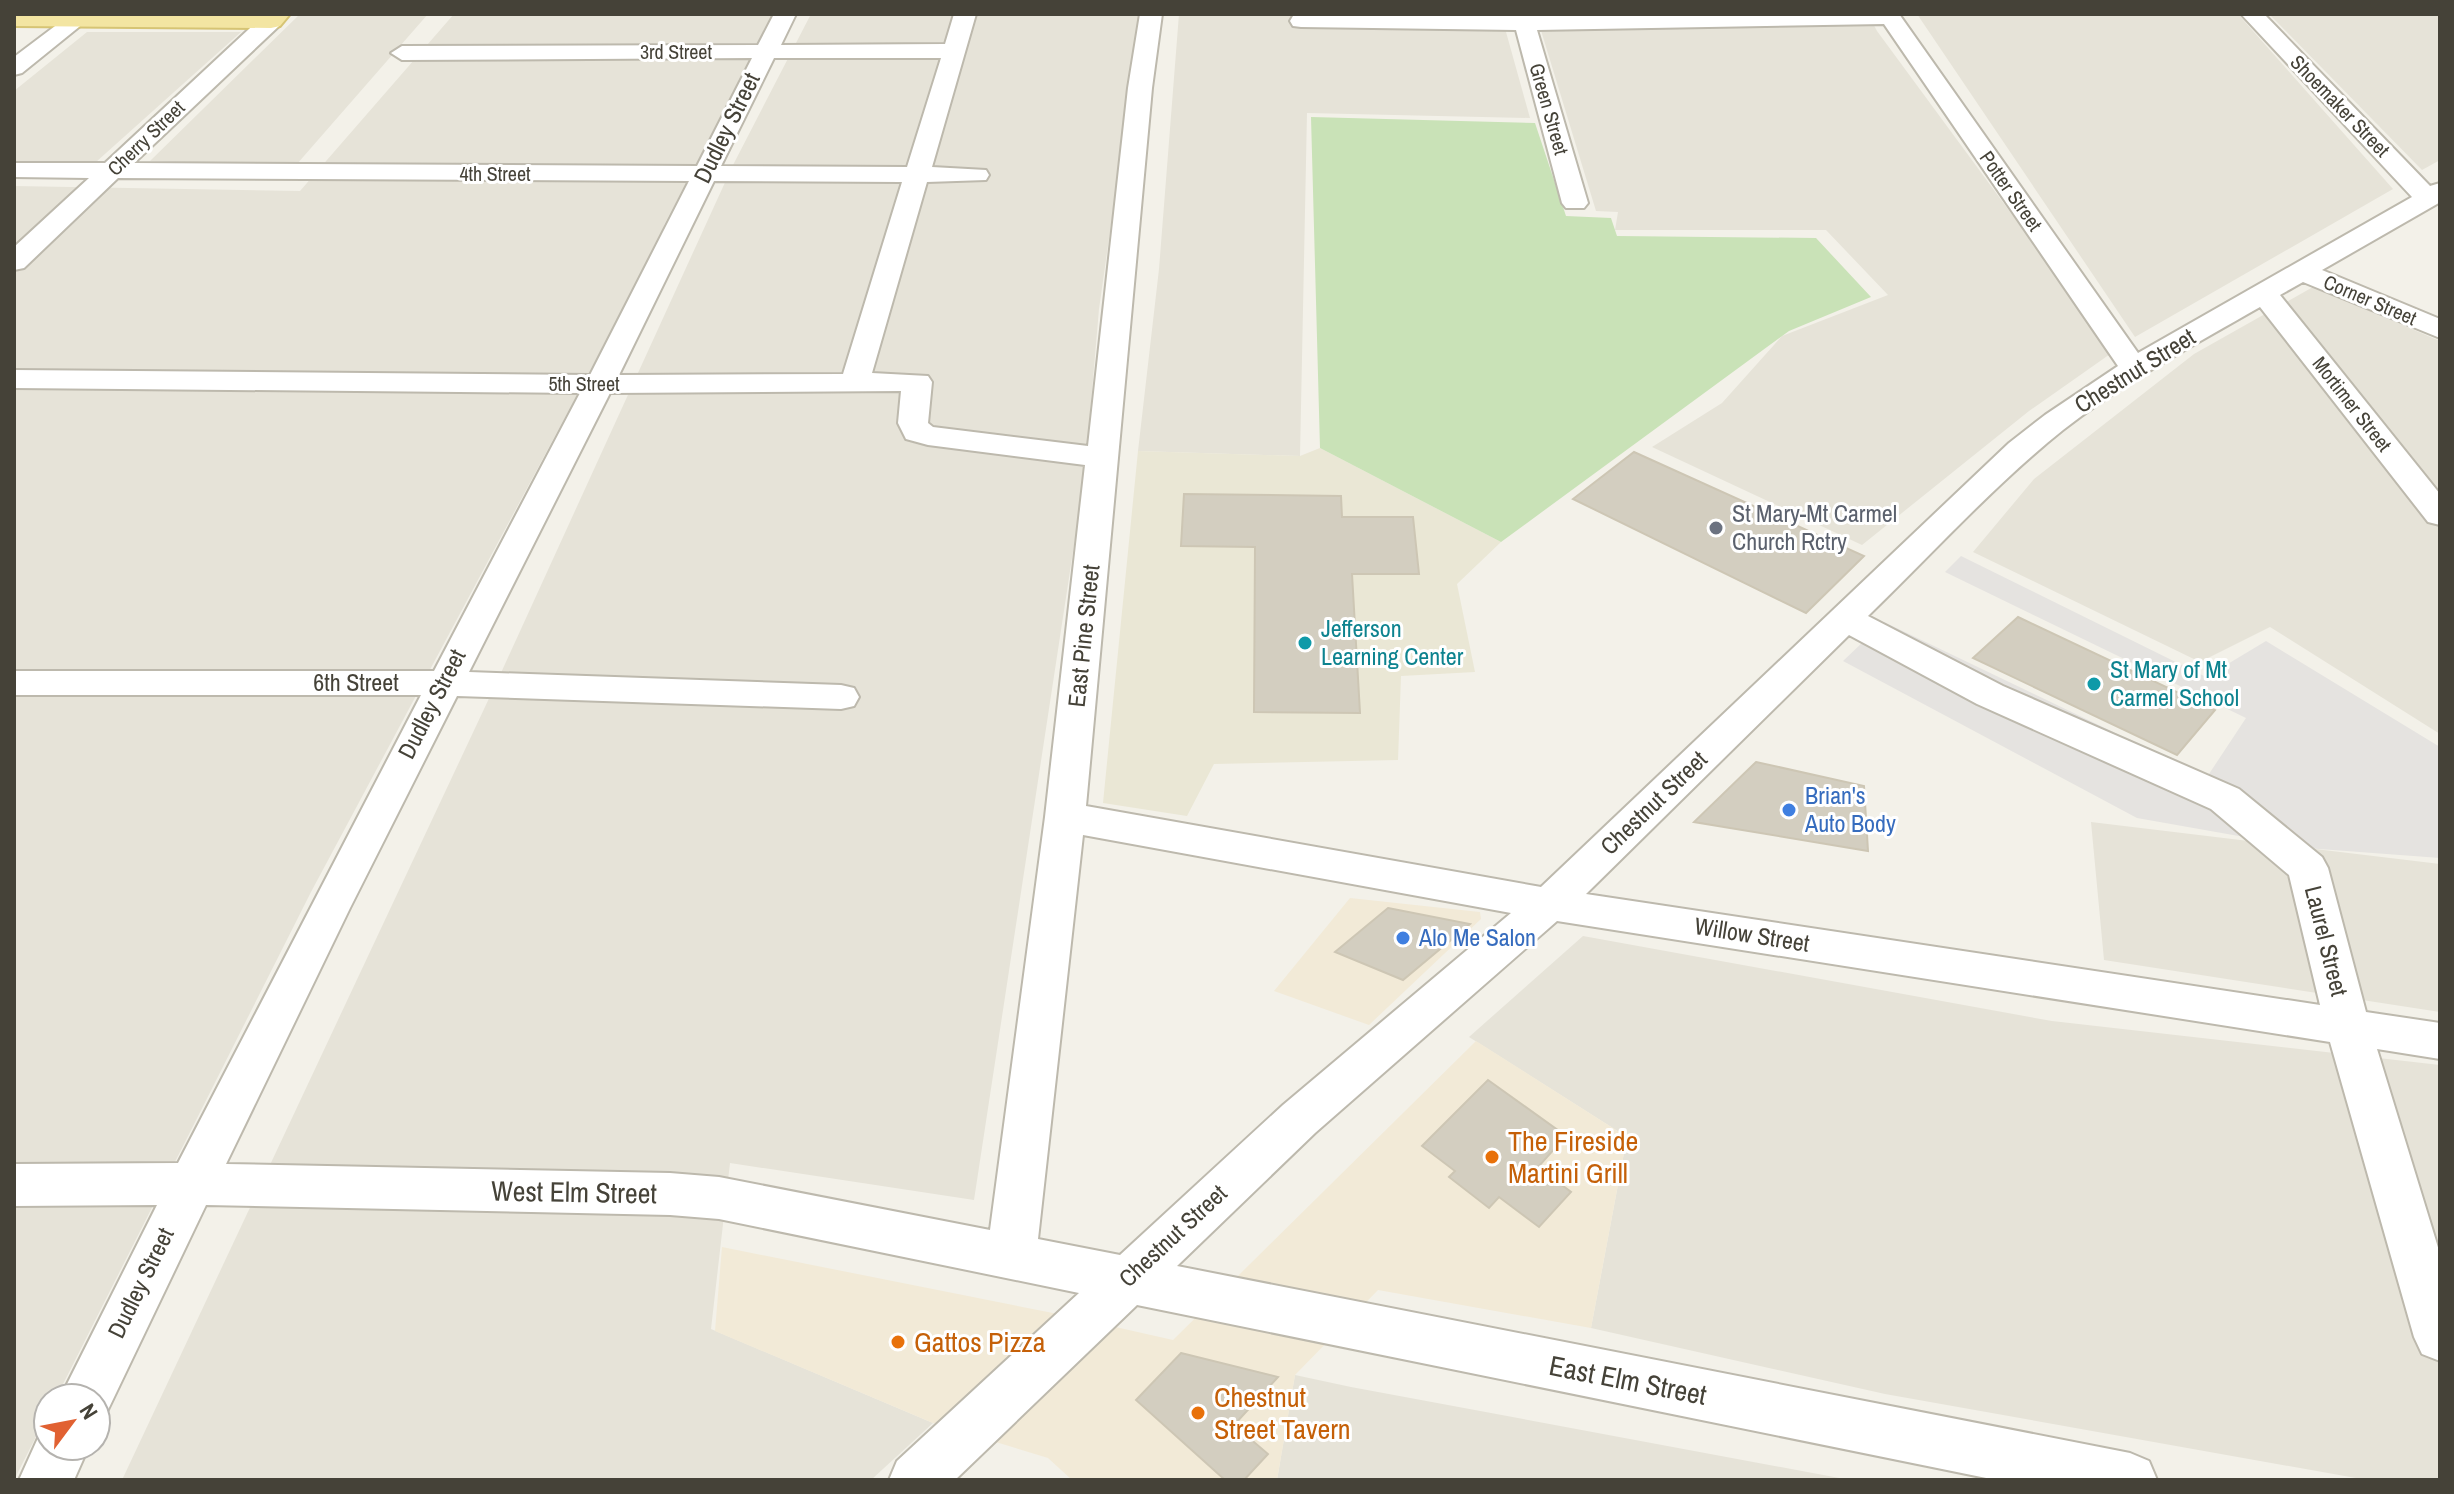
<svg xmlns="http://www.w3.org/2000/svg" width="2454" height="1494" viewBox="0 0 2454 1494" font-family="'Archivo Narrow',sans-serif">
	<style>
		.residential { fill: #e6e3d8 }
		.commercial { fill: #f2ead7 }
		.education { fill: #eae7d5 }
		.green { fill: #c9e2b7 }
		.parking { fill: #e5e3e0 }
		.building { fill: #d3cec0; stroke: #cdc6b4; stroke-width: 2 }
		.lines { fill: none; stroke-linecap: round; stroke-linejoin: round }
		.minor-casing { stroke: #bdb9ad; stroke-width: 4 }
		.major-casing { stroke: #d6c474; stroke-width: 4 }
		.minor { fill: #fff; fill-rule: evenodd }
		.major { fill: #f3e5a2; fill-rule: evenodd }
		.worship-dot { fill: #6b7280; stroke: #fff; stroke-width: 3 }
		.culture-dot { fill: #0f9aa8; stroke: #fff; stroke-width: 3 }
		.shop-dot { fill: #3f7fe0; stroke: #fff; stroke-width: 3 }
		.food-dot { fill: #e8710a; stroke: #fff; stroke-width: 3 }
		.labels { text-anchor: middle; stroke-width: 6; stroke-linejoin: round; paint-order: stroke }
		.far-street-label { font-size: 20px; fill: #454238; stroke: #fff }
		.street-label { font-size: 24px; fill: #454238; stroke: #fff }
		.worship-label { font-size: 24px; fill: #5b616d; stroke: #fff; text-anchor: start }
		.culture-label { font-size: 24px; fill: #0d838f; stroke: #fff; text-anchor: start }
		.shop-label { font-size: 24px; fill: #366cbe; stroke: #fff; text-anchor: start }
		.near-food-label { font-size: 28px; fill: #c56008; stroke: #fff; text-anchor: start }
		.near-street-label { font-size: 28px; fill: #454238; stroke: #fff }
	</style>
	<rect width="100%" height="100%" fill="#f3f1e9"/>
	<path class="residential" d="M300 14H428L297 164 150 161Z
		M454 14H775L664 225 662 236 311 892 56 1398H48V1413L14 1480V186L300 191Z
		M811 14H1141L1099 309 1085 473 974 1200 730 1163 711 1329 933 1423 871 1480H122L500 675 733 165Z
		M1179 14H1501L1530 118 1307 113 1300 456 1138 451 1159 269Z
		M1536 14H1868L1877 31 2113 352 2029 411 1862 545 1652 447 1722 403 1782 336 1888 295 1826 230H1615L1618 212 1596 211Z
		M1917 14H2238L2393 189 2135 337Z
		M2269 14H2440V160L2422 170Z
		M87 32H241L96 162 14 161V91Z
		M2313 287 2440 341V734L2270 627 2200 662 1973 552 2034 479 2194 354Z
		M2091 822 2440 864V1012L2104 960Z
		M1583 936 2052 1021 2440 1065V1480H2367L1885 1394 1591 1328 1627 1137 1469 1037Z
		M1295 1375 1351 1387 1850 1480H1277Z"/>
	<path class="commercial" d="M1350 898 1480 912 1481 919 1369 1025 1274 991Z
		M1476 1041 1627 1137 1591 1328 1378 1290 1295 1375 1277 1480H1072L1048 1458 933 1423 715 1331 722 1247 1058 1314 1173 1340Z"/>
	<path class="education" d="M1320 448 1501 542 1457 584 1475 672 1401 676 1398 760 1214 764 1187 816 1103 803 1138 451 1300 456Z"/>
	<path class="green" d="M1311 117 1535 123 1566 216 1611 218 1617 236 1816 238 1871 297 1789 331 1501 542 1320 448Z"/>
	<path class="parking" d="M1961 556 2206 677 2266 641 2440 747V858L2306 848 2137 818 1843 661 1884 622 2207 777 2246 718 1945 572Z"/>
	<path class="building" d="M1634 452 1864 556 1806 613 1573 499Z
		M1184 494 1341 496 1342 517H1413L1419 574H1352L1360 713 1254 712 1255 547 1181 546Z
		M2018 617 2215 710 2177 755 1973 658Z
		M1756 762 1864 786 1868 851 1694 822Z
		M1388 908 1470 924 1403 980 1335 952Z
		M1488 1080 1566 1136 1538 1167 1571 1192 1539 1227 1499 1197 1489 1208 1449 1177 1455 1171 1422 1146Z
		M1181 1353 1278 1377 1234 1425 1268 1454 1244 1480H1225L1136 1400Z"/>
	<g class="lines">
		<defs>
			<path id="minor" d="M71 14H95L22 73 14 75V57Z
				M774 14H796L781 45 945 44 954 14H976L932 167 986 170 989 175 986 180 927 182 872 373 928 376 932 382 928 423 933 427 1088 446 1128 88 1140 14H1162L1152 88 1086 806 1541 887 2009 443 2045 415 2118 366 1884 24 1537 30 1588 203 1584 208H1566L1562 203 1516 30 1301 27 1293 26 1290 21 1293 16 1899 14 2138 353 2412 197 2241 14H2264L2430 186 2440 183V202L2437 204 2322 270 2440 319V338L2303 282 2280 295 2440 494V525L2428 522 2260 307C2194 345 2124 382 2063 430 1993 486 1932 554 1868 616L2003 686 2239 789 2322 857 2328 868 2366 1012 2440 1023V1059L2377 1049 2440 1254V1361L2422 1354 2414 1337 2330 1042 1557 921 1315 1133 1177 1266 2130 1453 2149 1461 2157 1480H1996L1137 1305 955 1480H889L897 1461 1079 1293 719 1219 670 1215 206 1205 105 1416 96 1419V1398H60L157 1205 14 1206V1164L178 1163 421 695H14V671H434L580 393 14 388V370L590 375 689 181 118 178 24 268 14 270V247L89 178 14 177V163H105L263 16 271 15 282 21 279 26 134 163 697 166 752 58 402 60 391 53 402 46 758 45ZM774 58H941L907 167 721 166ZM714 181 902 182 843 374 619 375ZM901 391 898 423 906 439 928 445 1085 465 1045 817 990 1230 719 1177 670 1173 226 1164 350 908 457 696 841 709 854 706 859 697 854 688 841 685 469 672 610 393ZM1849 635 1977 704 2211 809 2289 875 2320 1005 1586 894ZM1083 835 1511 913 1283 1105 1120 1255 1038 1239Z
				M48 1425V1446H89L74 1480H19L43 1427Z"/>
			<path id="major" d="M14 14H290L280 26 271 28 14 26Z"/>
		</defs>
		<use href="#minor" class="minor-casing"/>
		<use href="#major" class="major-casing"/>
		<use href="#minor" class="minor"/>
		<use href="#major" class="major"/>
	</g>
	<circle class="worship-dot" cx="1716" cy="528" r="8"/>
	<g class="culture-dot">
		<circle cx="1305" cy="643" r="8"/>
		<circle cx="2094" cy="684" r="8"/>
	</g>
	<g class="shop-dot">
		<circle cx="1789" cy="810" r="8"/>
		<circle cx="1403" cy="938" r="8"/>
	</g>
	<g class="food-dot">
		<circle cx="1492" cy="1157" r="8"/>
		<circle cx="898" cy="1342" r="8"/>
		<circle cx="1198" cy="1413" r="8"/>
	</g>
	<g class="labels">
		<g class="far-street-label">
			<text x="676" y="59">3rd Street</text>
			<text transform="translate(2340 106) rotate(46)" y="7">Shoemaker Street</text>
			<text transform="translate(1549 109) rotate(74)" y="7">Green Street</text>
			<text transform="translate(146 138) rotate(-44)" y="7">Cherry Street</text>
			<text x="495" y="181">4th Street</text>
			<text transform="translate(2011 191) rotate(55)" y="7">Potter Street</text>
			<text transform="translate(2370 300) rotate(23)" y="7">Corner Street</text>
			<text x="584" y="391">5th Street</text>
			<text transform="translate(2352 404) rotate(52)" y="7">Mortimer Street</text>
		</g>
		<g class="street-label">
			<text transform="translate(727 128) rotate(-64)" y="8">Dudley Street</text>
			<text transform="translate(2135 371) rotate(-32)" y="8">Chestnut Street</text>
			<text transform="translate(1084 636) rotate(-84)" y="8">East Pine Street</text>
			<text x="356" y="691">6th Street</text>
			<text transform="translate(432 704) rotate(-63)" y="8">Dudley Street</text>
			<text transform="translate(1654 803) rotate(-44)" y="8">Chestnut Street</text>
			<text transform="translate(1752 935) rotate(9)" y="8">Willow Street</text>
			<text transform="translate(2326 941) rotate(76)" y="8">Laurel Street</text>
			<text transform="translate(1173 1236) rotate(-43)" y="8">Chestnut Street</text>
			<text transform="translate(141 1283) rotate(-64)" y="8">Dudley Street</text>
		</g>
		<g class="worship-label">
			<text x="1732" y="522">St Mary-Mt Carmel<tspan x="1732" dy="28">Church Rctry</tspan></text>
		</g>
		<g class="culture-label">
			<text x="1321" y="637">Jefferson<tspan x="1321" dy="28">Learning Center</tspan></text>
			<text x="2110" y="678">St Mary of Mt<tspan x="2110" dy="28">Carmel School</tspan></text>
		</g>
		<g class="shop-label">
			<text x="1805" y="804">Brian's<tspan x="1805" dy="28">Auto Body</tspan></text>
			<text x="1419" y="946">Alo Me Salon</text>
		</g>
		<g class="near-food-label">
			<text x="1508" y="1151">The Fireside<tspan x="1508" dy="32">Martini Grill</tspan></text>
			<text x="914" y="1352">Gattos Pizza</text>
			<text x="1214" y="1407">Chestnut<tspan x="1214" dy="32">Street Tavern</tspan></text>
		</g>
		<g class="near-street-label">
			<text transform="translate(574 1192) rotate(1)" y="10">West Elm Street</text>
			<text transform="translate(1628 1380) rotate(11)" y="10">East Elm Street</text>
		</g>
	</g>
	<rect width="2454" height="1494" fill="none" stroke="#454238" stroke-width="32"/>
	<g transform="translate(72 1422) rotate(58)"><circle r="38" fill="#ffffff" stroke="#b5b3af" stroke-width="2"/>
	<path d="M0-6L14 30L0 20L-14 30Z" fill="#e16132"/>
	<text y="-12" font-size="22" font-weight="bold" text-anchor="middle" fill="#454238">N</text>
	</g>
</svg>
